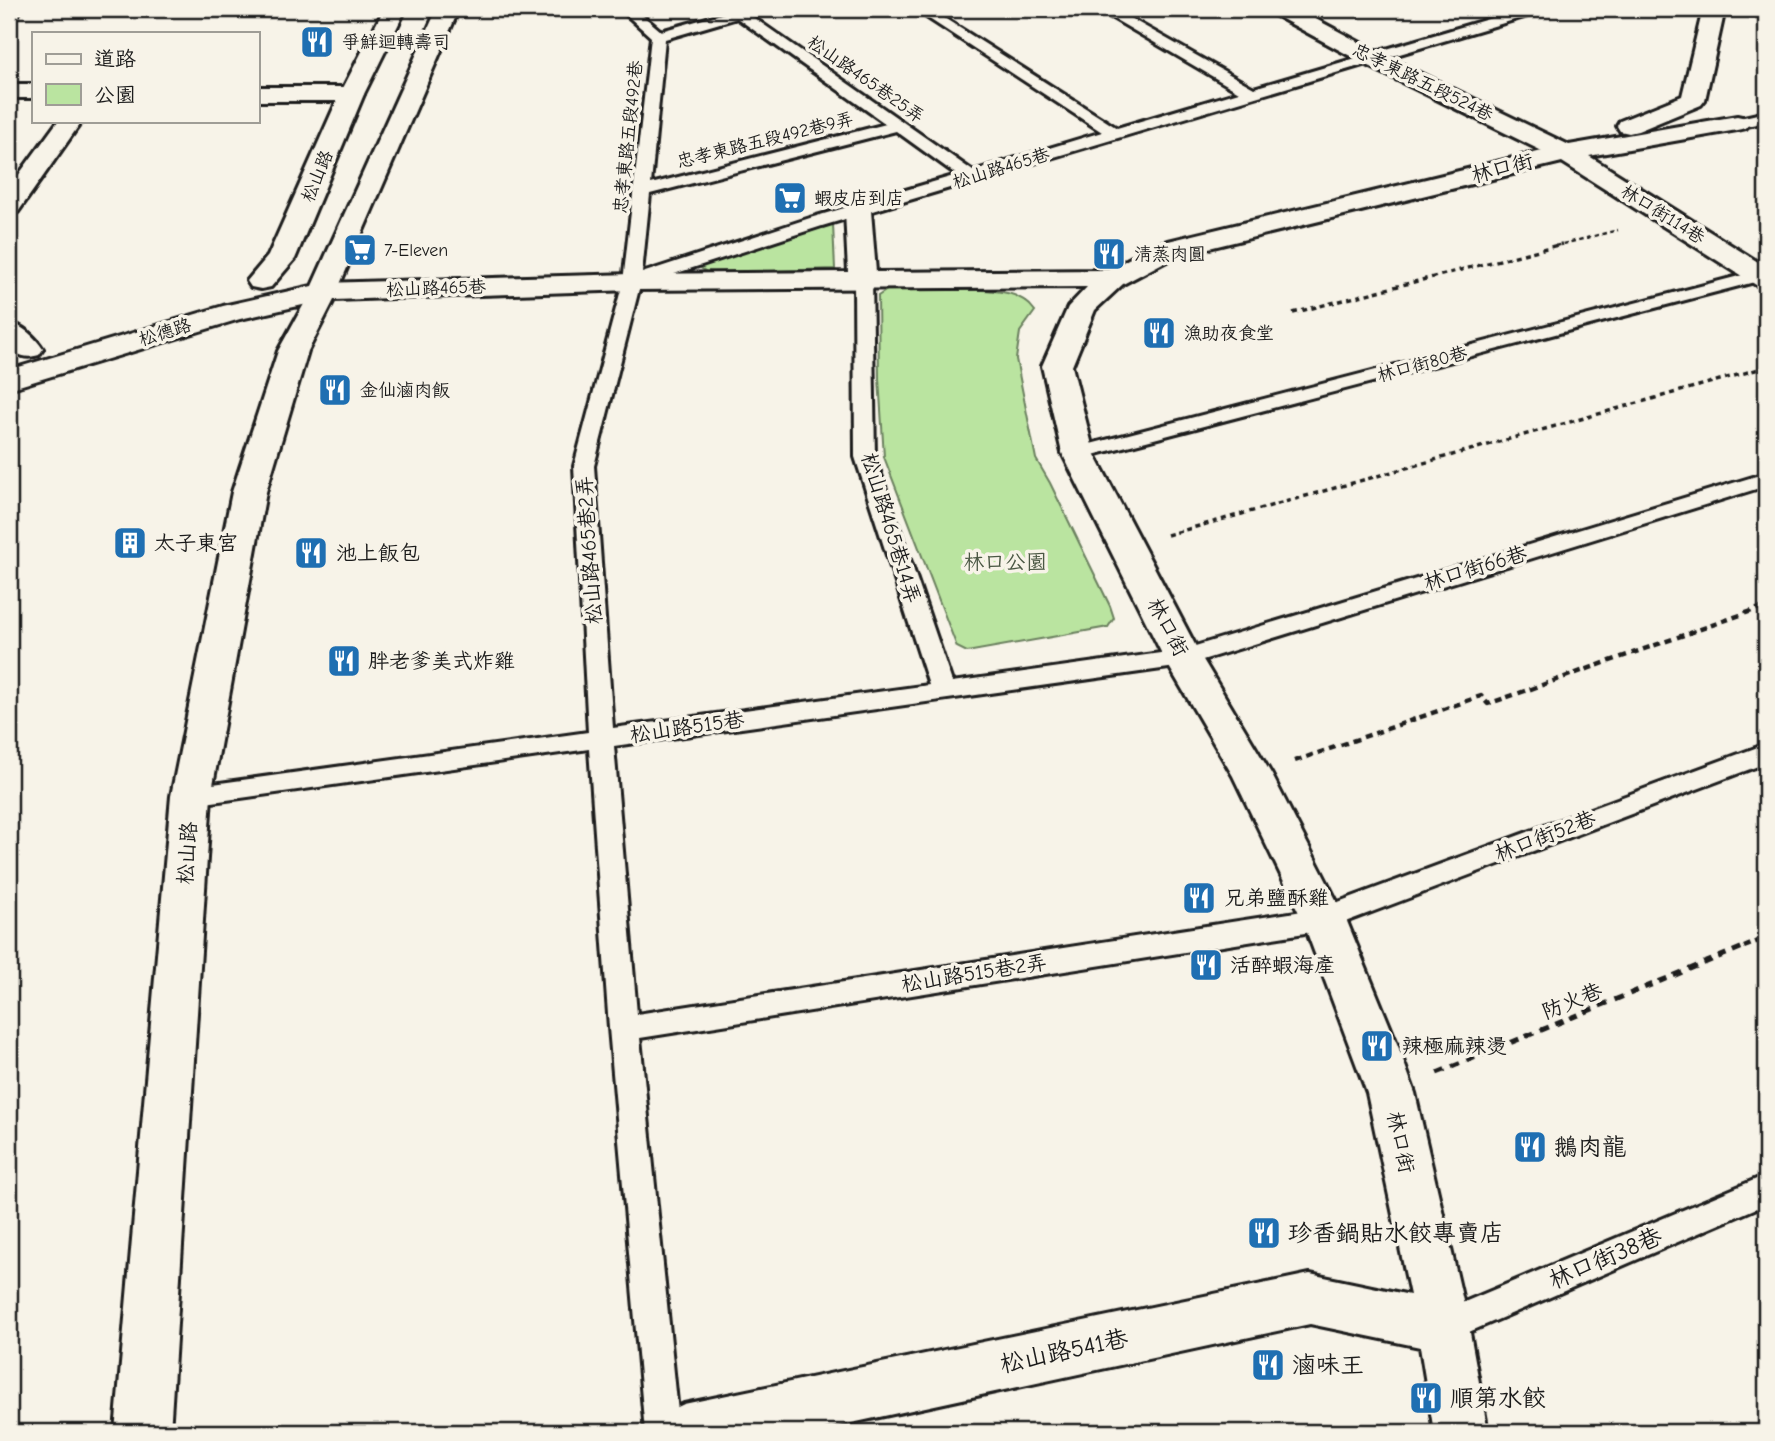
<svg xmlns="http://www.w3.org/2000/svg" width="1775" height="1441" viewBox="0 0 1775 1441" font-family="'Comic Neue','LXGW WenKai TC',sans-serif">
	<style>
		.green { fill: #bae4a0; stroke: #6b805e; stroke-width: 2 }
		.lines { fill: none; stroke-linecap: round; stroke-linejoin: round }
		.lane-casing { stroke: #1c1c1c; stroke-width: 6 }
		.street-casing { stroke: #1c1c1c; stroke-width: 6 }
		.secondary-casing { stroke: #1c1c1c; stroke-width: 6 }
		.path-far3 { stroke: #1c1c1c; stroke-width: 2.5; stroke-dasharray: 4.5 3.5; stroke-linecap: butt }
		.path-far2 { stroke: #1c1c1c; stroke-width: 3.5; stroke-dasharray: 5 4.5; stroke-linecap: butt }
		.path-far1 { stroke: #1c1c1c; stroke-width: 4.5; stroke-dasharray: 7 5; stroke-linecap: butt }
		.path { stroke: #1c1c1c; stroke-width: 5; stroke-dasharray: 9 7; stroke-linecap: butt }
		.lane { fill: #f7f3e8; fill-rule: evenodd }
		.street { fill: #f7f3e8; fill-rule: evenodd }
		.secondary { fill: #f7f3e8; fill-rule: evenodd }
		.labels { text-anchor: middle; stroke-width: 7; stroke-linejoin: round; paint-order: stroke }
		.far-poi-label { font-size: 18px; fill: #1c1c1c; stroke: #f7f3e8; text-anchor: start }
		.far-street-label { font-size: 18px; fill: #1c1c1c; stroke: #f7f3e8 }
		.street-label { font-size: 21px; fill: #1c1c1c; stroke: #f7f3e8 }
		.poi-label { font-size: 21px; fill: #1c1c1c; stroke: #f7f3e8; text-anchor: start }
		.park-label { font-size: 21px; fill: #4b5844; stroke: #f7f3e8 }
		.near-poi-label { font-size: 24px; fill: #1c1c1c; stroke: #f7f3e8; text-anchor: start }
		.near-street-label { font-size: 24px; fill: #1c1c1c; stroke: #f7f3e8 }
	</style>
	<rect width="100%" height="100%" fill="#f7f3e8"/>
	<filter id="ink" filterUnits="userSpaceOnUse"><feTurbulence type="fractalNoise" baseFrequency=".0143" numOctaves="2"/><feDisplacementMap in="SourceGraphic" scale="14" xChannelSelector="R" yChannelSelector="G"/><feConvolveMatrix kernelMatrix="1 2 1 2 8 2 1 2 1" color-interpolation-filters="sRGB"/></filter>
	<g filter="url(#ink)">
		<path class="green" d="M833 224 835 269 708 273 698 266Z
			M964 289C990 291 1019 288 1035 311L1020 332 1016 359 1036 459 1050 483 1110 606 1114 618 1108 627 967 652 957 647 884 457 879 378 878 296 887 290Z"/>
		<g class="lines">
			<defs>
				<path id="lane" d="M620 9H635L661 31 739 9H762L750 15 973 171 1102 132 914 9H930L1117 128 1239 92 1097 9H1114L1254 88 1522 9H1543L1541 12 822 226 640 285 594 466 613 728 929 685 855 457 854 279 863 274 872 279 875 457 952 682 1182 650 1766 473V486L1183 666 614 746 637 1014 1322 908 1766 744V763L1324 930 640 1038 680 1432H645L609 1028 589 749 191 805 182 803 178 796 182 789 191 787 588 732 574 466 623 282 651 37ZM737 18 886 124 651 184 665 39ZM896 131 957 175 810 218 642 273 650 194Z
					M1766 112V122L1737 128 1729 123 1731 120Z
					M1766 269V279L1085 457H1071L1068 453 1071 449Z
					M1766 1175V1204L1455 1338 1443 1343 1431 1338 1426 1327 1431 1316Z"/>
				<path id="street" d="M9 9H22L17 16 9 18Z
					M1270 9H1297L1381 54 1569 145 1737 116 1746 118 1749 123 1746 128 1737 130 1589 156 1766 267V287L1756 285 1562 162 1176 256 1123 284 1095 310 1072 366 1094 453 1202 658 1272 775 1346 919 1398 1046 1415 1093 1469 1327 1488 1432H1434L1420 1347 1310 1324 810 1432H656L665 1413 684 1404 1310 1274 1410 1295 1367 1093 1302 919 1233 776 1164 658 1062 453 1042 366 1068 307 1087 287 632 290 334 300 308 351 266 492 211 796 170 1432H115L171 796 232 492 278 351 314 286 324 283 632 274 848 272 845 211 849 205 858 203 867 205 871 211 876 272 1108 270 1156 244 1542 151 1365 64 1273 14Z
					M1703 9H1725L1705 100 1701 105 1638 131 1629 133 1620 131 1617 126 1620 121 1682 96Z
					M9 84H33V98H9Z
					M257 87H352L360 89 364 94 360 99 352 101H257Z
					M58 121H82L18 212 9 214V188Z
					M9 322C23 326 35 337 43 349L39 355C25 359 19 356 9 347Z"/>
				<path id="secondary" d="M384 9H406L364 94 295 259 271 287 261 289 251 287 247 281 268 256 340 94Z
					M437 9H459L334 298 240 319 9 389V370L223 306 312 286Z"/>
			</defs>
			<use href="#lane" class="lane-casing"/>
			<use href="#street" class="street-casing"/>
			<use href="#secondary" class="secondary-casing"/>
			<path class="path-far3" d="M1555 246 1618 230"/>
			<path class="path-far2" d="M1293 313 1562 244
				M1167 535 1766 367"/>
			<path class="path-far1" d="M1295 761 1481 696 1488 704 1766 606
				M1744 947 1766 938"/>
			<path class="path" d="M1437 1073 1748 945"/>
			<use href="#lane" class="lane"/>
			<use href="#street" class="street"/>
			<use href="#secondary" class="secondary"/>
		</g>
	</g>
	<defs>
		<symbol id="restaurant-square" viewBox="-11 -11 22 22"><rect x="-9" y="-9" width="18" height="18" rx="4" fill="#1f6fb2" stroke="#f7f3e8"/><path d="M-5-6h1v4h1v-4h1v4h1v-4h1v5L-1.5 .5V6h-2V.5L-5-1ZM5-6V6H3V1.5H1.5Q1.5-4 5-6Z" fill="#fff"/></symbol>
		<symbol id="supermarket-square" viewBox="-11 -11 22 22"><rect x="-9" y="-9" width="18" height="18" rx="4" fill="#1f6fb2" stroke="#f7f3e8"/><path d="M-6-5.5h2.5l.6 2H6L4.5 2H-2.5L-4.4-4H-6ZM-1.5 3.2a1.3 1.3 0 1 0 .1 0ZM3 3.2a1.3 1.3 0 1 0 .1 0Z" fill="#fff"/></symbol>
		<symbol id="building-square" viewBox="-11 -11 22 22"><rect x="-9" y="-9" width="18" height="18" rx="4" fill="#1f6fb2" stroke="#f7f3e8"/><path d="M-4-6H4V6H1V3H-1V6H-4ZM-2.5-4.3h1.7v1.8h-1.7ZM.8-4.3h1.7v1.8H.8ZM-2.5-1h1.7V.8h-1.7ZM.8-1h1.7V.8H.8Z" fill="#fff"/></symbol>
	</defs>
	<g fill-rule="evenodd">
		<use href="#restaurant-square" x="298" y="23" width="38" height="38"/>
		<use href="#supermarket-square" x="771" y="179" width="38" height="38"/>
		<use href="#supermarket-square" x="341" y="231" width="38" height="38"/>
		<use href="#restaurant-square" x="1090" y="235" width="38" height="38"/>
		<use href="#restaurant-square" x="1140" y="314" width="38" height="38"/>
		<use href="#restaurant-square" x="316" y="371" width="38" height="38"/>
		<use href="#building-square" x="111" y="524" width="38" height="38"/>
		<use href="#restaurant-square" x="292" y="534" width="38" height="38"/>
		<use href="#restaurant-square" x="325" y="642" width="38" height="38"/>
		<use href="#restaurant-square" x="1180" y="879" width="38" height="38"/>
		<use href="#restaurant-square" x="1187" y="946" width="38" height="38"/>
		<use href="#restaurant-square" x="1358" y="1027" width="38" height="38"/>
		<use href="#restaurant-square" x="1511" y="1128" width="38" height="38"/>
		<use href="#restaurant-square" x="1245" y="1214" width="38" height="38"/>
		<use href="#restaurant-square" x="1249" y="1346" width="38" height="38"/>
		<use href="#restaurant-square" x="1407" y="1379" width="38" height="38"/>
	</g>
	<g class="labels">
		<g class="far-poi-label">
			<text x="342" y="48">爭鮮迴轉壽司</text>
			<text x="814" y="204">蝦皮店到店</text>
			<text x="384" y="256">7-Eleven</text>
			<text x="1134" y="260">清蒸肉圓</text>
			<text x="1184" y="339">漁助夜食堂</text>
			<text x="360" y="396">金仙滷肉飯</text>
		</g>
		<g class="far-street-label">
			<text transform="translate(866 79) rotate(35)" y="6">松山路465巷25弄</text>
			<text transform="translate(1423 82) rotate(26)" y="6">忠孝東路五段524巷</text>
			<text transform="translate(628 137) rotate(-84)" y="6">忠孝東路五段492巷</text>
			<text transform="translate(765 140) rotate(-14)" y="6">忠孝東路五段492巷9弄</text>
			<text transform="translate(1001 168) rotate(-17)" y="6">松山路465巷</text>
			<text transform="translate(317 176) rotate(-67)" y="6">松山路</text>
			<text transform="translate(1663 214) rotate(32)" y="6">林口街114巷</text>
			<text transform="translate(436 288) rotate(-2)" y="6">松山路465巷</text>
			<text transform="translate(165 332) rotate(-17)" y="6">松德路</text>
			<text transform="translate(1422 364) rotate(-15)" y="6">林口街80巷</text>
		</g>
		<g class="street-label">
			<text transform="translate(1502 168) rotate(-14)" y="7">林口街</text>
			<text transform="translate(891 528) rotate(73)" y="7">松山路465巷14弄</text>
			<text transform="translate(589 550) rotate(-94)" y="7">松山路465巷2弄</text>
			<text transform="translate(1475 568) rotate(-17)" y="7">林口街66巷</text>
			<text transform="translate(1168 627) rotate(62)" y="7">林口街</text>
			<text transform="translate(687 727) rotate(-8)" y="7">松山路515巷</text>
			<text transform="translate(1545 836) rotate(-21)" y="7">林口街52巷</text>
			<text transform="translate(187 853) rotate(-86)" y="7">松山路</text>
			<text transform="translate(974 973) rotate(-9)" y="7">松山路515巷2弄</text>
			<text transform="translate(1572 1001) rotate(-22)" y="7">防火巷</text>
			<text transform="translate(1401 1142) rotate(78)" y="7">林口街</text>
		</g>
		<g class="poi-label">
			<text x="154" y="550">太子東宮</text>
			<text x="336" y="560">池上飯包</text>
			<text x="368" y="668">胖老爹美式炸雞</text>
			<text x="1224" y="905">兄弟鹽酥雞</text>
			<text x="1230" y="972">活醉蝦海產</text>
			<text x="1402" y="1053">辣極麻辣燙</text>
		</g>
		<g class="park-label">
			<text x="1005" y="569">林口公園</text>
		</g>
		<g class="near-poi-label">
			<text x="1554" y="1155">鵝肉龍</text>
			<text x="1288" y="1241">珍香鍋貼水餃專賣店</text>
			<text x="1292" y="1373">滷味王</text>
			<text x="1450" y="1406">順第水餃</text>
		</g>
		<g class="near-street-label">
			<text transform="translate(1605 1258) rotate(-23)" y="8">林口街38巷</text>
			<text transform="translate(1064 1351) rotate(-12)" y="8">松山路541巷</text>
		</g>
	</g>
	<rect width="1775" height="1441" fill="none" stroke="#f7f3e8" stroke-width="35"/>
	<rect x="18" y="18" width="1740" height="1406" fill="none" stroke="#1c1c1c" stroke-width="2.5" filter="url(#ink)"/>
	<rect x="32" y="32" width="228" height="91" fill="#f7f3e8" stroke="#9f9d96" stroke-width="2"/>
	<rect x="46" y="54" width="35" height="10" fill="#f7f3e8" stroke="#9f9d96" stroke-width="2"/>
	<text x="94" y="66" font-size="21" fill="#1c1c1c">道路</text>
	<rect x="46" y="84" width="35" height="21" fill="#bae4a0" stroke="#9f9d96" stroke-width="2"/>
	<text x="94" y="102" font-size="21" fill="#1c1c1c">公園</text>
</svg>
